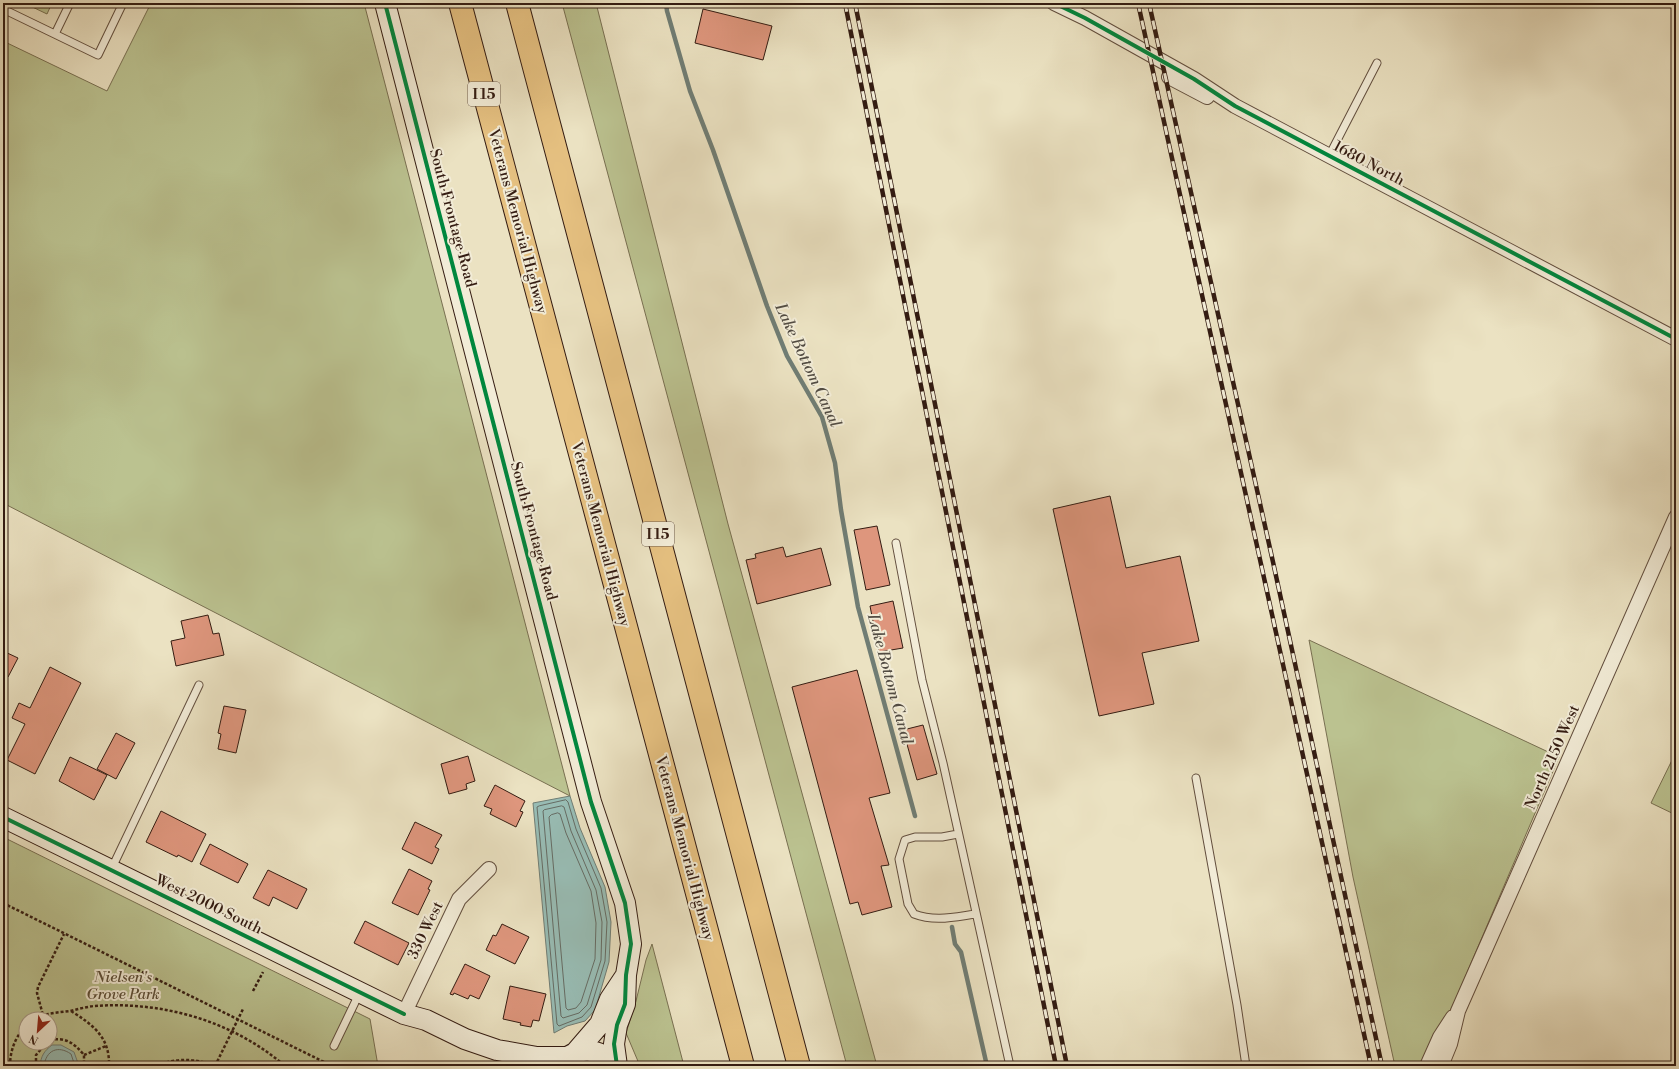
<svg xmlns="http://www.w3.org/2000/svg" width="1679" height="1069" viewBox="0 0 1679 1069" font-family="'Libre Bodoni',serif">
	<style>
		.green { fill: #bbc290; stroke: #786f51; fill-rule: evenodd }
		.water { fill: #98bdb5; stroke: #707d74 }
		.lines { fill: none; stroke-linecap: round; stroke-linejoin: round }
		.shore { stroke: #666c64; stroke-width: 1 }
		.stream { stroke: #707d74; stroke-width: 4.5 }
		.building { fill: #de967d; stroke: #341c12 }
		.lane-casing { stroke: #624e3e; stroke-width: 9 }
		.street-casing { stroke: #624e3e; stroke-width: 16 }
		.secondary-casing { stroke: #341c12; stroke-width: 22 }
		.highway-casing { stroke: #341c12; stroke-width: 24 }
		.path { stroke: #341c12; stroke-width: 2.5; stroke-dasharray: 3 2; stroke-linecap: butt }
		.lane { stroke: #f2ecd7; stroke-width: 7 }
		.street { stroke: #f2ecd7; stroke-width: 14 }
		.secondary { stroke: #f2ecd7; stroke-width: 20 }
		.highway { stroke: #e6c181; stroke-width: 22 }
		.rail-casing { stroke: #341c12; stroke-width: 4.5 }
		.rail { stroke: #f2ecd7; stroke-width: 3; stroke-dasharray: 9; stroke-linecap: butt }
		.cycleway-casing { stroke: #f2ecd7; stroke-width: 6 }
		.cycleway { stroke: #00873e; stroke-width: 4 }
		.labels { text-anchor: middle; stroke-width: 4; stroke-linejoin: round; paint-order: stroke }
		.shield { fill: #f2ecd7; stroke: #6d5a4d; stroke-width: 1 }
		.shield-label { font-size: 14px; font-weight: bold; fill: #341c12 }
		.street-label { font-size: 15px; fill: #341c12; stroke: #f2ecd7 }
		.park-label { font-size: 15px; font-style: italic; fill: #5c4e38; stroke: #f2ecd7 }
		.water-label { font-size: 16px; font-style: italic; fill: #524c43; stroke: #f2ecd7 }
	</style>
	<rect width="100%" height="100%" fill="#ebe2c2"/>
	<filter id="stains"><feTurbulence type="fractalNoise" baseFrequency=".005" numOctaves="4"/><feColorMatrix values="0 0 0 0 .2 0 0 0 0 .09 0 0 0 0 .02 0 0 0 .5 -.17"/></filter>
	<radialGradient id="worn" r=".72"><stop offset=".6" stop-color="#630" stop-opacity="0"/><stop offset="1" stop-color="#630" stop-opacity=".3"/></radialGradient>
	<path class="green" d="M24 3H52L47 14Z
		M151 3H364L570 796 3 503V41L107 91Z
		M562 3H596L728 524 877 1066H847Z
		M1309 640 1559 757 1454 1003 1422 1066H1395L1353 877Z
		M1676 752V815L1651 803Z
		M3 837 370 1019 378 1066H3ZM26 1019H50V1043H26Z
		M652 944 684 1066H640L626 1033 636 1001 646 960Z"/>
	<path class="water" d="M570 796 580 828 605 887 611 922 609 962 595 1010 585 1021 567 1026 554 1033 533 803Z
		M52 1045H61L74 1052 79 1066H40C41 1056 44 1051 52 1045Z"/>
	<g class="lines">
		<path class="shore" d="M566 800 568 802 576 829 601 888 607 922 605 961 591 1007 582 1017 559 1026 557 1024 537 807 539 806Z
			M562 806 564 807 571 831 596 890 602 922 601 960 587 1005 579 1013 563 1018 561 1016 543 811 544 810Z
			M558 813 560 814 566 833 591 891 596 923 595 959 581 1002 576 1008 568 1010 566 1008 549 817 551 815Z
			M44 1066C46 1050 58 1045 71 1054L75 1066"/>
		<path class="stream" d="M666 3 667 11 690 91 713 150 767 306 787 356 822 417 835 463 841 510 858 607 915 816
			M952 927 955 944 961 952 987 1066"/>
	</g>
	<path class="building" d="M703 9 772 26 763 60 695 43Z
		M1110 496 1126 568 1180 556 1199 641 1142 653 1154 704 1099 716 1053 509Z
		M877 526 890 585 866 590 854 530Z
		M783 547 786 557 821 548 831 585 757 604 746 560 756 558 755 554Z
		M893 601 903 648 879 652 870 606Z
		M208 615 213 634 219 633 224 655 176 666 171 641 185 638 181 621Z
		M3 651 18 658 8 677 3 675Z
		M50 667 81 683 35 774 7 760 25 724 12 718 19 703 30 708Z
		M857 670 890 793 869 798 889 865 881 866 892 907 862 915 858 902 850 904 792 687Z
		M224 706 246 710 236 753 218 749 221 734 218 733Z
		M923 725 937 774 917 780 903 730Z
		M116 733 135 743 116 779 97 769Z
		M468 756 475 781 466 784 467 789 449 794 441 764Z
		M70 757 107 775 94 800 59 781Z
		M495 785 525 801 520 811 523 812 516 827 490 814 492 809 484 806Z
		M161 811 206 834 192 862 178 855 177 857 146 842Z
		M415 822 442 835 435 847 439 849 432 864 402 849Z
		M210 844 248 864 238 883 200 864Z
		M409 869 432 881 428 889 430 890 418 915 392 903Z
		M268 870 307 889 297 909 273 897 269 906 253 898Z
		M365 921 409 943 398 965 354 943Z
		M502 924 529 937 515 964 486 950 493 935 496 936Z
		M465 964 490 976 479 999 470 995 468 999 454 993 453 995 450 994Z
		M510 986 546 994 539 1021 533 1020 531 1027 520 1025 521 1023 503 1019Z
		M901 1062 902 1066H885Z"/>
	<g class="lines">
		<defs>
			<path id="lane" d="M3 9 98 55 123 3
				M55 34 70 3
				M1329 156 1377 63
				M896 543 922 680 943 763 1010 1066
				M1196 778 1237 1005 1246 1066
				M958 834 942 837H915L905 840 899 859 908 904 914 914C935 922 954 917 976 914
				M111 870 199 685
				M334 1046 359 994"/>
			<path id="street" d="M1054 3 1085 18 1194 79 1235 106 1676 339
				M1169 77 1207 97
				M404 1014 459 899 489 869
				M1427 1066 1440 1037 1453 1017
				M1441 1066 1450 1044 1458 1011 1676 517"/>
			<path id="secondary" d="M385 3 591 802 625 903 631 944 626 975 625 1004 617 1025 614 1044 617 1066
				M3 817 404 1014 426 1020 465 1039 497 1050 537 1057H567
				M575 1053 600 1024 610 999 626 975
				M569 1056C586 1046 604 1051 616 1066"/>
			<path id="highway" d="M460 3 743 1066
				M517 3 799 1066"/>
		</defs>
		<use href="#lane" class="lane-casing"/>
		<use href="#street" class="street-casing"/>
		<use href="#secondary" class="secondary-casing"/>
		<use href="#highway" class="highway-casing"/>
		<path class="path" d="M3 903 332 1066
			M253 991 263 972
			M71 1011C93 1025 110 1037 109 1066
			M37 1019 43 1015C52 1013 61 1012 70 1011 78 1009 86 1007 94 1006 163 1001 233 1021 285 1066
			M44 1019 37 993 38 987 64 934
			M50 1040C66 1037 74 1043 84 1055V1066
			M84 1055 106 1046
			M10 1066C10 1051 15 1037 26 1026
			M36 1066V1055L46 1043
			M157 1066C176 1057 197 1059 216 1066
			M215 1066 243 1009"/>
		<use href="#lane" class="lane"/>
		<use href="#street" class="street"/>
		<use href="#secondary" class="secondary"/>
		<use href="#highway" class="highway"/>
		<defs>
			<path id="rail" d="M845 3 1056 1066
				M855 3 1067 1066
				M1138 3 1371 1066
				M1149 3 1273 562 1382 1066"/>
		</defs>
		<use href="#rail" class="rail-casing"/>
		<use href="#rail" class="rail"/>
		<defs>
			<path id="cycleway" d="M385 3 591 802 625 903 631 944 626 975 625 1004 617 1025 614 1044 617 1066
				M1054 3 1085 18 1194 79 1235 106 1676 339
				M3 817 404 1014"/>
		</defs>
		<use href="#cycleway" class="cycleway-casing"/>
		<use href="#cycleway" class="cycleway"/>
	</g>
	<g class="labels">
		<g class="shield">
			<rect x="468" y="82" width="32" height="24" rx="3"/>
			<rect x="642" y="522" width="32" height="24" rx="3"/>
		</g>
		<g class="shield-label">
			<text x="484" y="99">I 15</text>
			<text x="658" y="539">I 15</text>
		</g>
		<g class="street-label">
			<text transform="translate(1369 163) rotate(28)" y="5">1680 North</text>
			<text transform="translate(453 218) rotate(75)" y="5">South Frontage Road</text>
			<text transform="translate(518 221) rotate(75)" y="5">Veterans Memorial Highway</text>
			<text transform="translate(534 531) rotate(75)" y="5">South Frontage Road</text>
			<text transform="translate(601 534) rotate(75)" y="5">Veterans Memorial Highway</text>
			<text transform="translate(1552 757) rotate(-66)" y="5">North 2150 West</text>
			<text transform="translate(685 848) rotate(75)" y="5">Veterans Memorial Highway</text>
			<text transform="translate(209 904) rotate(26)" y="5">West 2000 South</text>
			<text transform="translate(425 930) rotate(-64)" y="5">330 West</text>
		</g>
		<g class="park-label">
			<text x="123" y="982">Nielsen's<tspan x="123" dy="17">Grove Park</tspan></text>
		</g>
		<g class="water-label">
			<text transform="translate(809 365) rotate(65)" y="6">Lake Bottom Canal</text>
			<text transform="translate(891 679) rotate(75)" y="6">Lake Bottom Canal</text>
		</g>
	</g>
	<rect width="1679" height="1069" fill="none" stroke="#ebe2c2" stroke-width="16"/>
	<rect x="4" y="4" width="1671" height="1061" fill="none" stroke="#341c12" stroke-width="2"/>
	<rect x="8" y="8" width="1663" height="1053" fill="none" stroke="#341c12"/>
	<g transform="translate(38 1031) rotate(206)"><circle r="19" fill="#f2ecd7" stroke="#a69988"/>
	<path d="M0-3L7 15L0 10L-7 15Z" fill="#8f2418"/>
	<text y="-6" font-size="11" font-weight="bold" text-anchor="middle" fill="#341c12">N</text>
	</g>
	<rect width="100%" height="100%" filter="url(#stains)"/>
	<rect width="100%" height="100%" fill="url(#worn)"/>
</svg>
